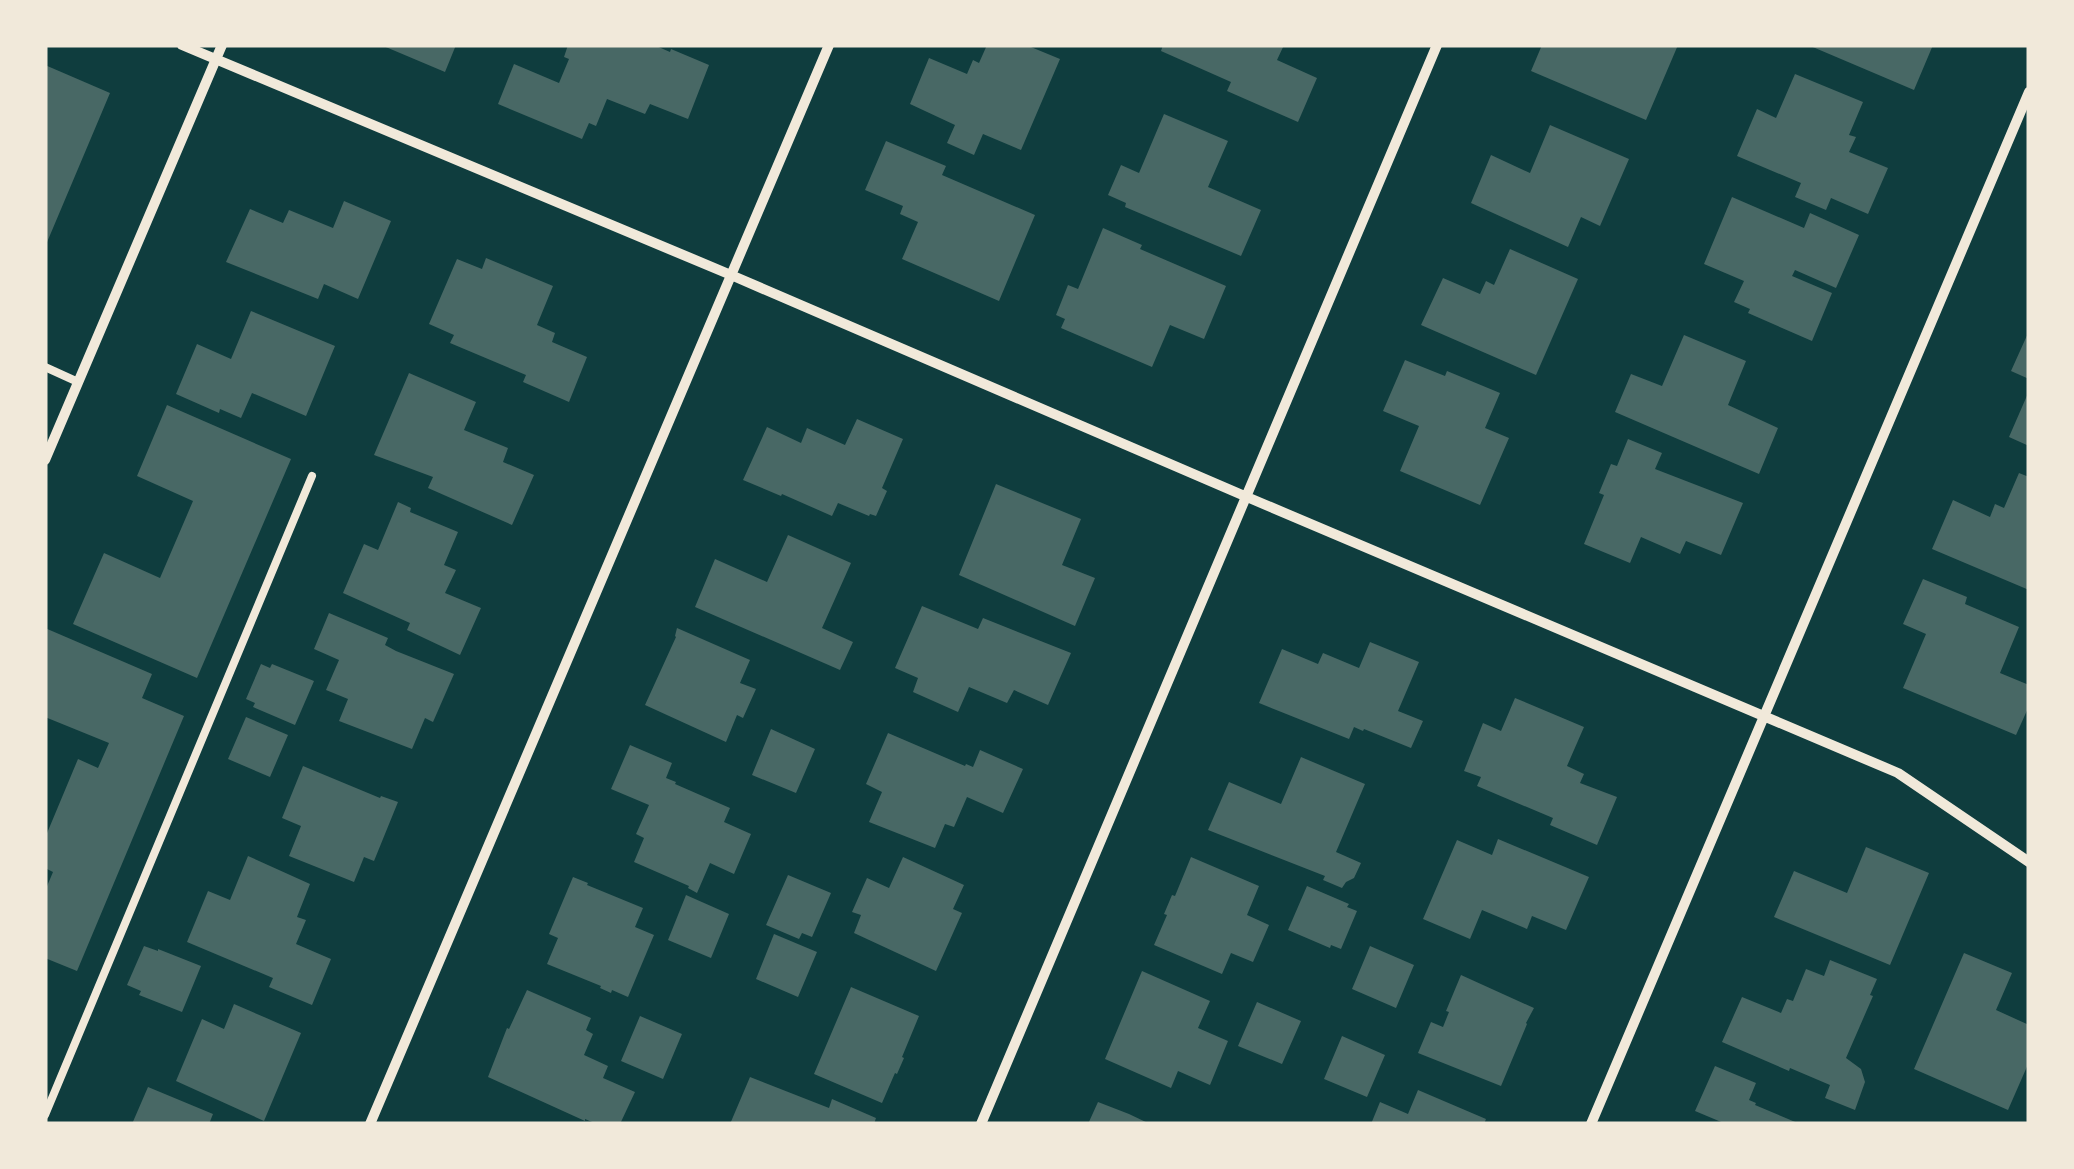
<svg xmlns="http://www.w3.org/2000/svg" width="2074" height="1169" viewBox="0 0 2074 1169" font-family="Helvetica,sans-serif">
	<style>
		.building { fill: #486865 }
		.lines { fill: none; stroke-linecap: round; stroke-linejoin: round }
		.service { stroke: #f1e9da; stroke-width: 8 }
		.minor { stroke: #f1e9da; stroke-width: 10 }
	</style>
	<rect width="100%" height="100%" fill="#0f3d3e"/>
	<path class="building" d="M381 45H456L445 72Z
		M568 45H654L670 52 671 49 709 65 688 119 650 104 645 114 607 99 596 126 589 123 582 139 498 104 514 64 559 83 569 59 564 57Z
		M987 45H1026L1060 59 1021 150 983 134 974 155 947 143 955 125 910 104 929 58 967 74 973 60 979 63Z
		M1163 45H1284L1277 60 1317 78 1298 122 1227 91 1231 82 1161 51Z
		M1542 45H1599L1604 47V45H1678L1646 120 1531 71Z
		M1808 45H1933L1914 90Z
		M45 65 110 93 45 247Z
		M1795 74 1863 102 1849 135 1856 137 1849 152 1888 168 1868 214 1831 198 1826 210 1795 197 1801 183 1737 156 1757 109 1776 118Z
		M1164 114 1228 141 1208 187 1261 210 1241 256 1125 207 1126 203 1108 195 1121 165 1139 173Z
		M1550 125 1629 159 1600 226 1581 217 1568 247 1471 203 1491 155 1530 173Z
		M886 141 946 166 942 175 1035 215 999 301 902 259 918 222 900 214 903 206 865 190Z
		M1732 197 1804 228 1810 213 1859 235 1836 288 1795 270 1792 276 1832 293 1812 341 1748 313 1750 309 1734 302 1744 281 1704 264Z
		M344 201 391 221 358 299 324 284 318 299 226 262 250 209 283 223 289 210 333 228Z
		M1103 228 1142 245 1140 249 1226 286 1204 339 1170 325 1152 367 1061 328 1065 319 1056 315 1068 285 1078 289Z
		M1510 249 1578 279 1536 375 1421 325 1443 278 1480 294 1486 281 1494 285Z
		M486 258 553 286 537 325 555 333 552 342 587 357 569 402 523 382 526 375 450 343 454 335 429 324 457 259 482 269Z
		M251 311 335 346 306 416 252 393 241 418 220 409 219 413 176 394 197 344 231 359Z
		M2029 331V379L2011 371Z
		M1684 335 1746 361 1728 405 1778 428 1759 474 1615 412 1631 374 1662 386Z
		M1405 360 1445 376 1447 371 1500 393 1485 428 1509 438 1480 505 1400 471 1419 426 1383 411Z
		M409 373 476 402 464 430 508 448 503 462 534 475 512 525 428 488 433 477 374 455Z
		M2029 391V446L2009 437Z
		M167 405 291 459 197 678 73 624 104 553 160 578 193 501 137 476Z
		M857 419 903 439 882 488 887 491 876 516 870 514 869 516 838 503 832 516 782 494 781 496 743 480 767 427 801 443 807 428 845 445Z
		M1628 439 1662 453 1655 469 1743 503 1721 555 1686 541 1680 554 1641 537 1630 563 1584 544 1604 495 1599 493 1611 464 1617 466Z
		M2019 473 2029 477V590L1932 549 1953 500 1990 517 1995 504 2004 508Z
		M996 484 1081 519 1062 565 1095 578 1075 626 959 575Z
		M398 502 411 508 410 512 458 532 444 565 456 570 445 593 481 608 460 655 407 630 410 623 343 593 364 544 378 550Z
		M788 535 851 563 822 628 853 642 840 670 695 607 715 559 767 582Z
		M1923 579 1967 597 1965 604 2019 627 2000 673 2029 685V706L2016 735 1903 688 1926 634 1903 624Z
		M922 606 978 629 983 618 1071 653 1048 705 1014 690 1007 703 969 687 958 712 913 692 918 678 895 668Z
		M329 613 388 638 385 645 396 651 454 674 433 722 425 718 412 749 339 721 348 699 326 690 339 660 314 649Z
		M45 628 152 674 142 698 184 716 77 971 45 958V891L53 872 45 868V838L78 759 98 768 109 743 45 717Z
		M677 628 750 660 740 683 756 689 743 718 737 715 726 742 645 705 676 637 675 636Z
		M1370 642 1419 662 1398 711 1423 721 1411 748 1364 729 1363 731 1354 727 1349 739 1259 703 1282 649 1318 664 1323 653 1359 668Z
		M261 664 270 668 272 664 314 681 295 725 253 707 255 703 246 699Z
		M1515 698 1584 727 1567 766 1584 774 1580 783 1617 797 1597 845 1550 825 1553 818 1477 786 1481 777 1464 771 1483 723 1501 731Z
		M246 717 288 735 270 777 228 759Z
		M771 729 815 749 796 793 752 775Z
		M888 733 965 766 966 764 973 767 980 750 1023 769 1003 813 967 797 954 827 945 824 935 848 869 822 882 792 866 784Z
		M630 745 672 763 666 778 676 782 675 784 730 808 724 822 751 834 734 874 710 863 697 893 688 888 689 886 634 862 644 838 636 834 649 805 611 789Z
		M1301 757 1365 784 1336 852 1361 863 1354 878 1346 882 1342 888 1323 880 1325 876 1208 830 1229 782 1281 804Z
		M303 766 380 798 381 796 398 802 374 861 364 857 354 882 289 856 301 826 282 818Z
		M1498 839 1589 877 1566 930 1532 916 1527 929 1482 910 1470 939 1423 919 1457 840 1492 855Z
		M1866 847 1929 873 1890 965 1774 917 1794 871 1847 893Z
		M248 856 310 884 297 917 306 920 296 944 331 959 312 1005 269 987 273 978 187 942 208 891 230 900Z
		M903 857 964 885 953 909 962 913 936 971 854 933 861 915 852 912 867 878 889 888Z
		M1191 857 1259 886 1247 915 1269 925 1253 962 1231 953 1222 974 1154 945 1167 915 1164 914 1172 895 1175 896Z
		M788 875 831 893 812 937 802 933 799 939 766 925Z
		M573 877 588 883 587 885 643 908 635 927 654 935 628 997 612 990 611 993 600 988 601 986 547 964 558 938 549 934Z
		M1307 886 1349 904 1347 907 1357 911 1341 949 1331 945 1330 948 1288 930Z
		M686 895 729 914 711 958 668 940Z
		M774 934 817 952 798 997 756 979Z
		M144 946 158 951V949L201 966 182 1012 139 995 141 991 127 985Z
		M1370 946 1414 965 1396 1008 1352 989Z
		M1964 953 2012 973 1996 1010 2029 1025V1062L2008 1110 1914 1069Z
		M1830 960 1877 979 1870 995 1873 996 1846 1058 1861 1069 1865 1082 1855 1110 1825 1098 1830 1085 1790 1068 1789 1071 1722 1042 1742 997 1781 1013 1787 999 1793 1001 1806 969 1824 976Z
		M1142 971 1210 1001 1198 1028 1228 1041 1210 1085 1178 1071 1171 1088 1105 1059Z
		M1461 975 1534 1008 1526 1023 1527 1024 1501 1086 1418 1053 1431 1022 1443 1027 1449 1012 1446 1011Z
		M851 987 919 1016 902 1057 904 1058 897 1074 895 1073 882 1103 814 1074Z
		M527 990 591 1018 586 1030 593 1034 584 1055 608 1066 603 1078 635 1092 620 1124H597L585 1119V1121L488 1077 507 1028 509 1029Z
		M1257 1002 1301 1021 1282 1064 1238 1046Z
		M234 1004 301 1033 264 1121 176 1081 202 1019 224 1029Z
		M640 1016 682 1034 663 1079 621 1061Z
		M1342 1036 1385 1055 1367 1097 1324 1079Z
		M1715 1066 1756 1083 1749 1100 1756 1103 1755 1105 1800 1124H1726L1695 1111Z
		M750 1077 829 1108 832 1099 876 1118 874 1124H730Z
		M148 1087 213 1114 209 1124H132Z
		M1418 1090 1486 1119 1484 1124H1371L1380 1102 1408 1114Z
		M1098 1102 1129 1114 1150 1124H1088Z"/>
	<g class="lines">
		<path class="service" d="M45 367 78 382
			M45 1115 312 476"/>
		<path class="minor" d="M182 45 731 275 1247 497 1898 773 2029 862
			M45 460 222 45
			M370 1124 829 45
			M981 1124 1437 45
			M1591 1124 2029 92"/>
	</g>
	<rect width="2074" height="1169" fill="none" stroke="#f1e9da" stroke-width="95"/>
</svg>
